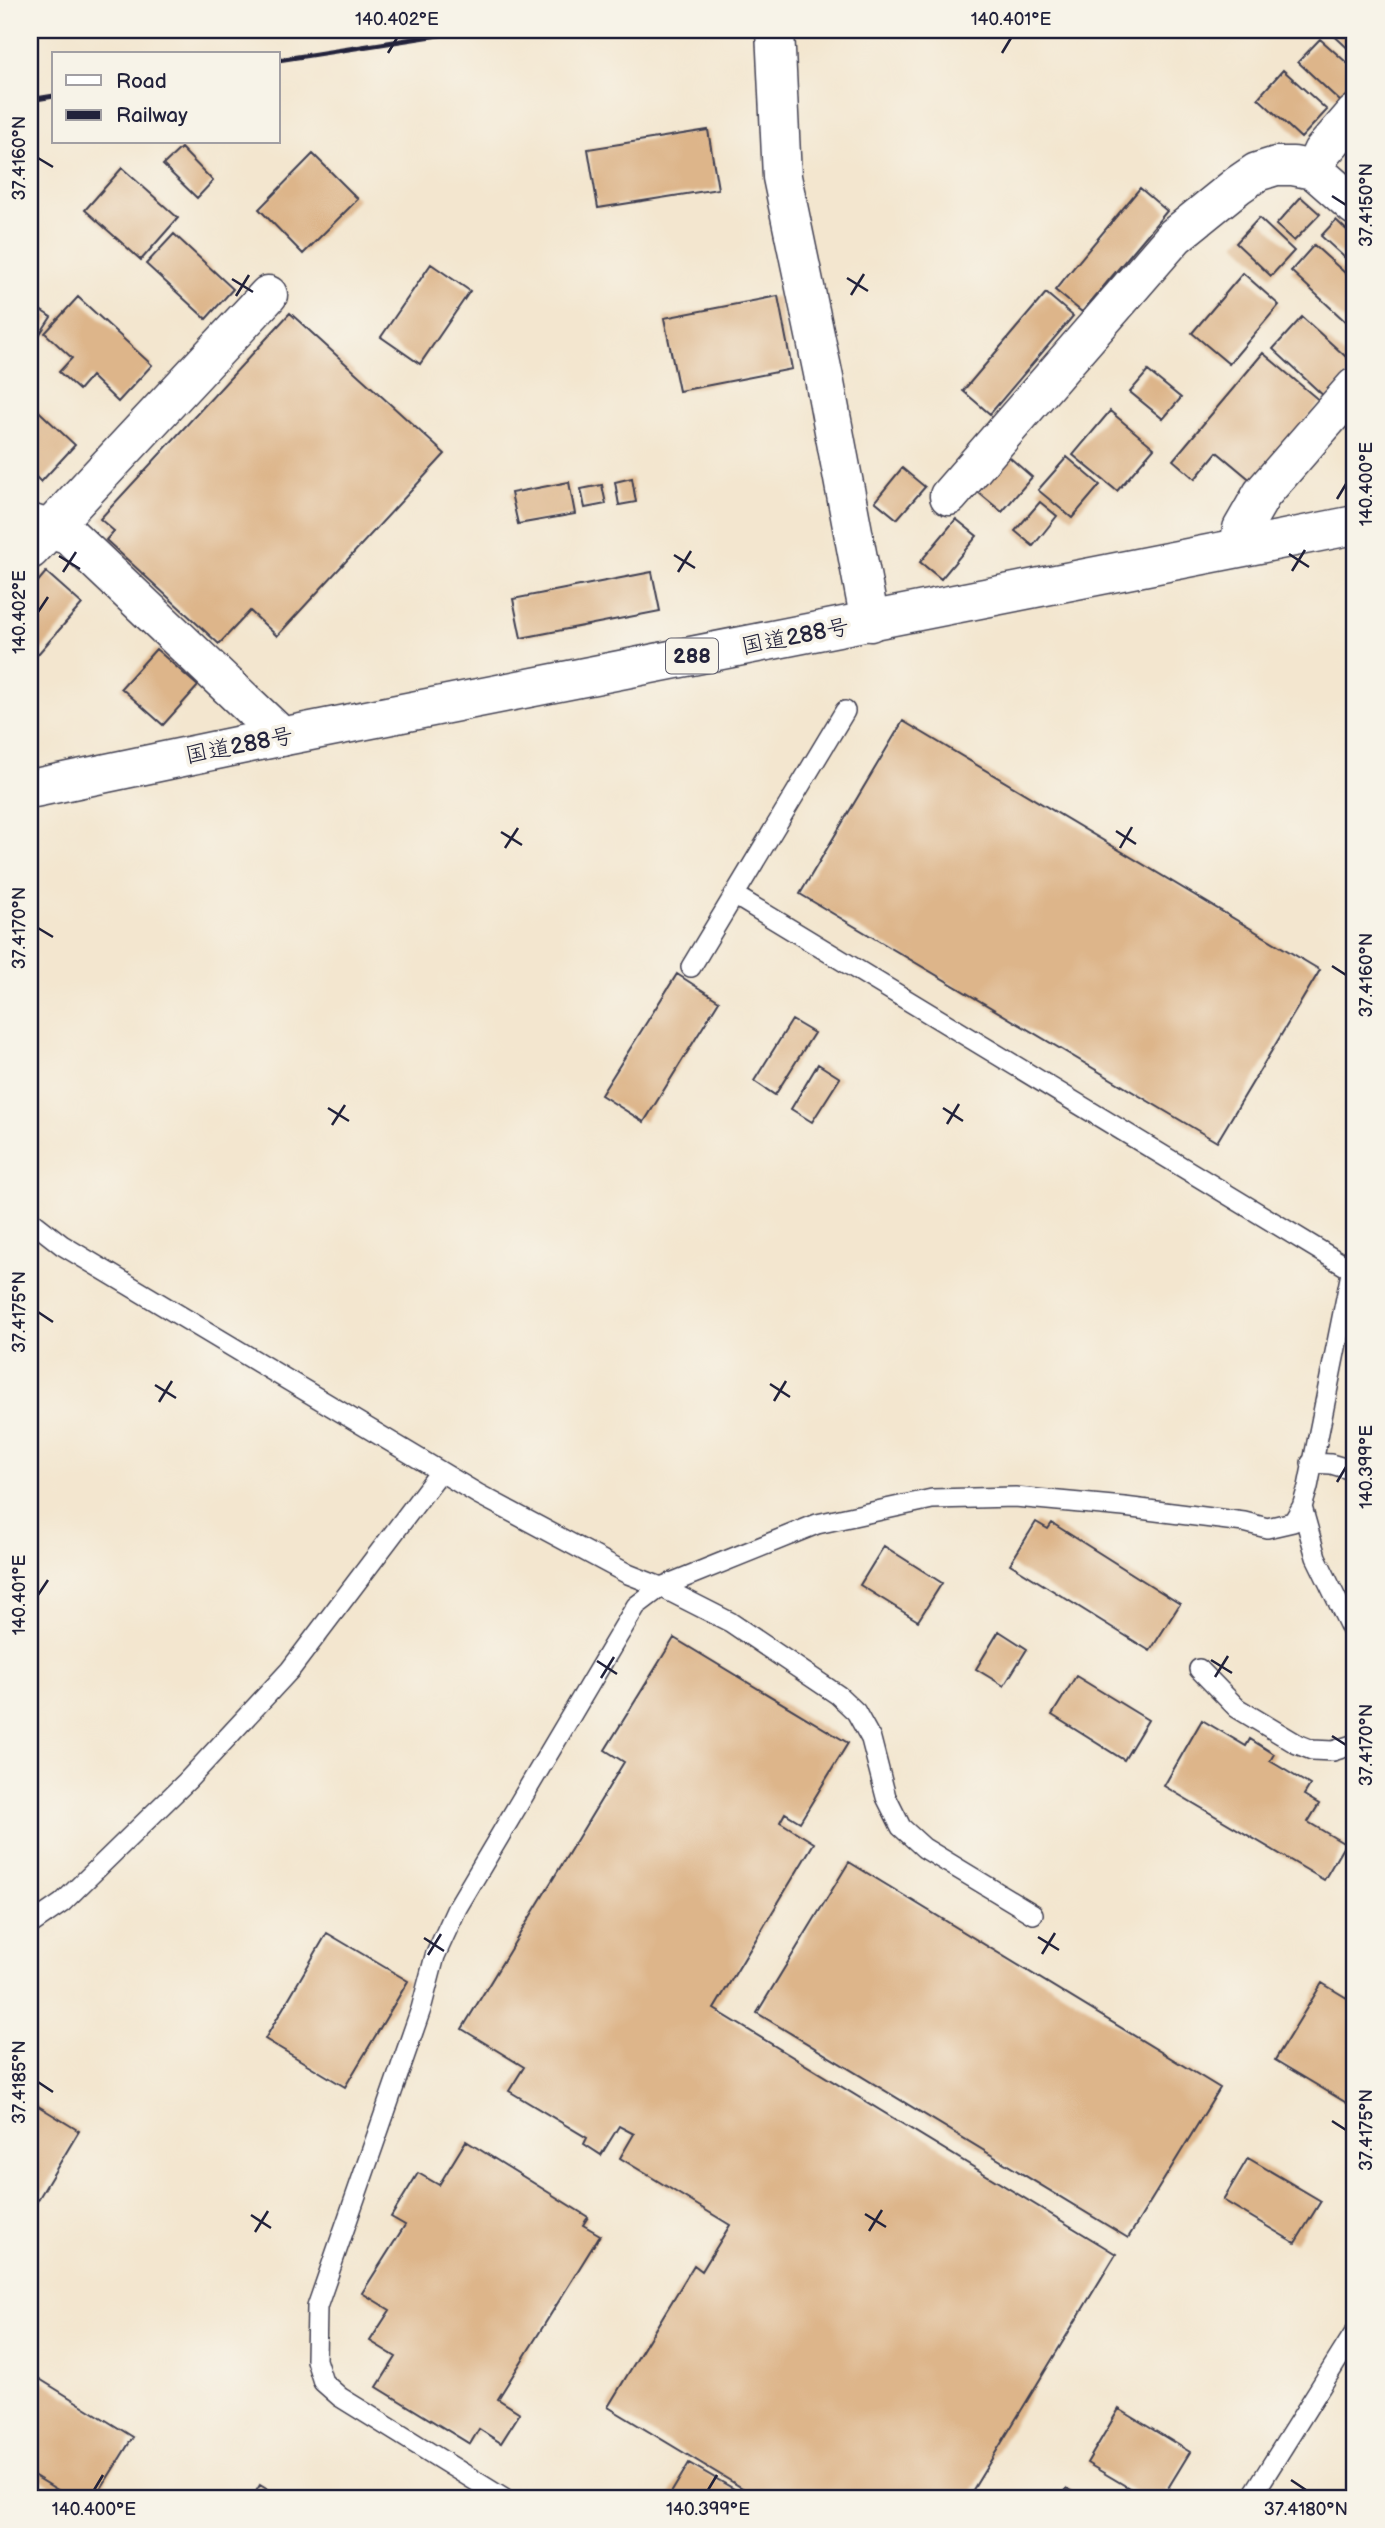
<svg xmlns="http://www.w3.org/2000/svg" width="1385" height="2528" viewBox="0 0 1385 2528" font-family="'Balsamiq Sans','Klee One',sans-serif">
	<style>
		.building { fill: #ddb58a }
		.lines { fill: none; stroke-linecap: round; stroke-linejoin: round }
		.lane-casing { stroke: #413f51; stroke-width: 22 }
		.street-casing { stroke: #413f51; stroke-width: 41 }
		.highway-casing { stroke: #413f51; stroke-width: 41 }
		.lane { stroke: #fff; stroke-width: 19 }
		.street { stroke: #fff; stroke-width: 38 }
		.highway { stroke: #fff; stroke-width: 38 }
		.rail { stroke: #22223b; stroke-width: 5 }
		.ticks { fill: none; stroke: #22223b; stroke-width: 2.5 }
		.labels { text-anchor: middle; stroke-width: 7; stroke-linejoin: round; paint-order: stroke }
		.shield { fill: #f7f3e8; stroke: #62616f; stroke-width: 2 }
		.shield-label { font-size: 21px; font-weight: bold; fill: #22223b }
		.street-label { font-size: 23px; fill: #22223b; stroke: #f7f3e8 }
		.neatline { fill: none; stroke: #22223b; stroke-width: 2.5 }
		.ticks-label { font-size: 18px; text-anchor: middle; fill: #22223b }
	</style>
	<rect width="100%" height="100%" fill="#f7f3e8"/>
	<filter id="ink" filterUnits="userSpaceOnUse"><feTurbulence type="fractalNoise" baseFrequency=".0143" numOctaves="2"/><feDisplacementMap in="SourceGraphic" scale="14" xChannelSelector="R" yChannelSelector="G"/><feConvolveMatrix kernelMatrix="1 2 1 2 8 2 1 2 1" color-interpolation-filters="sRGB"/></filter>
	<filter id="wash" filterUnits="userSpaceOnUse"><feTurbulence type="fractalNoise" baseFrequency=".00686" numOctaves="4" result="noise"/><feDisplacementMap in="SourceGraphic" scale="28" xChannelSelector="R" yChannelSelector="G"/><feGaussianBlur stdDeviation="1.57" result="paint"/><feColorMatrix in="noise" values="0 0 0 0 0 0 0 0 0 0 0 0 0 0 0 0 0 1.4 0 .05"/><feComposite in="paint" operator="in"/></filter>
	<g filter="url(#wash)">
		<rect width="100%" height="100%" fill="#f3e6cf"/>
		<g id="blocks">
			<path class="building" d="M1328 30H1355V55Z
				M1320 39 1355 70V87L1341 102 1298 62Z
				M1283 70 1327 110 1301 138 1258 98Z
				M708 130 718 189 598 208 588 149Z
				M181 148 213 181 197 198 163 165Z
				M313 154 358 199 303 254 259 209Z
				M122 168 178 218 141 260 85 210Z
				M1140 188 1167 211 1082 312 1055 290Z
				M1301 197 1320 214 1294 241 1276 225Z
				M1259 218 1294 251 1271 276 1236 243Z
				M1336 220 1355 238V267L1321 236Z
				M174 234 233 289 206 319 146 264Z
				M1314 245 1355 282V312L1346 322 1291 271Z
				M431 264 470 291 420 364 381 337Z
				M1243 273 1279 305 1229 364 1192 333Z
				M30 289 38 294 31 304 51 317 30 349Z
				M1046 293 1073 316 990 414 963 391Z
				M778 296 792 369 679 391 664 318Z
				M78 297 152 365 118 402 91 376 79 390 59 372 72 358 45 333Z
				M290 313 445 454 277 636 250 611 219 644 106 540 114 531 100 519Z
				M1302 317 1355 365V368L1327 399 1273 349Z
				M1263 353 1321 402 1253 482 1217 452 1195 479 1173 460Z
				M1148 371 1181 398 1163 419 1130 392Z
				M30 403 75 445 41 482 30 471Z
				M1110 411 1154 448 1117 491 1073 455Z
				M1008 456 1032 477 1002 512 978 492Z
				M1067 457 1100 485 1072 518 1038 490Z
				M902 468 925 487 897 519 875 501Z
				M632 478 636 502 619 505 615 482Z
				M569 482 575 514 518 524 511 493Z
				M602 485 606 504 585 508 581 489Z
				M1040 502 1057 516 1033 546 1015 531Z
				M956 519 977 536 941 579 920 562Z
				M46 572 82 604 30 663V591Z
				M652 572 660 611 521 638 513 599Z
				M156 649 198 686 163 725 121 688Z
				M903 721 1320 970 1217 1142 800 894Z
				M677 974 719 1001 644 1122 601 1095Z
				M792 1020 814 1033 775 1095 754 1081Z
				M818 1064 840 1078 812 1122 791 1109Z
				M1036 1522 1048 1529 1052 1523 1180 1604 1150 1651 1010 1564Z
				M884 1546 942 1583 918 1621 860 1585Z
				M999 1631 1027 1649 1004 1686 976 1669Z
				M674 1638 848 1743 800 1822 785 1813 780 1822 814 1843 714 2009 1116 2254 968 2498H759L608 2407 694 2265 702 2271 730 2225 620 2158 634 2134 619 2126 601 2155 584 2144 587 2138 509 2091 524 2067 462 2029 624 1762 605 1750Z
				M1076 1676 1148 1720 1124 1760 1052 1715Z
				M1202 1720 1246 1746 1250 1739 1274 1754 1270 1761 1310 1785 1304 1795 1319 1804 1308 1822 1345 1844 1324 1880 1164 1786Z
				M849 1862 1220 2088 1128 2238 757 2013Z
				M327 1933 408 1981 345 2087 265 2039Z
				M1322 1983 1355 2003V2108L1275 2060Z
				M30 2101 79 2131 30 2213Z
				M466 2141 588 2217 583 2225 600 2235 498 2399 520 2413 501 2443 479 2429 470 2444 377 2387 396 2357 370 2341 390 2310 362 2293 405 2225 391 2217 418 2173 439 2185Z
				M1248 2158 1321 2201 1295 2243 1223 2200Z
				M30 2373 133 2437 95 2498H71L30 2473Z
				M1119 2409 1190 2452 1162 2498H1146L1087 2463Z
				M689 2463 746 2496 745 2498H668Z
				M260 2485 281 2498H252Z
				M1067 2488 1084 2498H1061Z"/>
		</g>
	</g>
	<g filter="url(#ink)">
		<use href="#blocks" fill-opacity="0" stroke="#413f51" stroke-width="2"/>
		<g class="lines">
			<defs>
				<path id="lane" d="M734 895 1352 1270
					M691 967 845 711
					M30 1220 62 1245 478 1494 628 1574 661 1587 730 1622 838 1695 856 1712 871 1739 886 1797 901 1827 924 1848 1033 1914
					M1311 1463 1331 1464 1355 1471
					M1302 1507 1316 1557 1355 1637
					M1199 1669 1237 1708 1297 1744 1312 1750 1333 1751 1355 1744
					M30 1925 62 1903 187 1781 290 1670 440 1472
					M503 2498 340 2397 323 2382 316 2360 317 2307 421 2009 435 1956 457 1908 636 1606 661 1587 817 1524 932 1499 1015 1497 1124 1507 1244 1522 1267 1528 1293 1522 1302 1507 1308 1487 1355 1253
					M1251 2498 1355 2332"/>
				<path id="street" d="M775 30 782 177 824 378 870 622
					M1314 170 1322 152 1355 114
					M949 496 1175 236 1238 185 1257 172 1276 166H1293L1314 170 1355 206
					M30 523 70 536 282 737
					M1239 547 1242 529 1262 494 1355 387
					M30 550 268 295"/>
				<path id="highway" d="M30 789 255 742 1355 525"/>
			</defs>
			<use href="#lane" class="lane-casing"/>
			<use href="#street" class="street-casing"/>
			<use href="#highway" class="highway-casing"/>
			<use href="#lane" class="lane"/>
			<use href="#street" class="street"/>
			<use href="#highway" class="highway"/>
			<path class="rail" d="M278 60 471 30
				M30 100 54 96"/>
		</g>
	</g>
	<path class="ticks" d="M388 53 397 38M1002 53 1011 38M38 158 53 167M1332 196 1346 205M847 278 868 291M232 279 253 292M851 295 864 274M236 296 249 275M1337 499 1346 484M1289 554 1309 567M674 555 695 568M59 556 80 569M1292 571 1305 550M63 572 76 552M678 572 691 551M38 612 48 597M1116 831 1136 844M501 832 522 845M505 848 518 828M1120 848 1132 827M38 928 53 937M1332 966 1346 975M328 1108 349 1121M943 1108 963 1121M947 1124 959 1104M332 1125 345 1105M38 1312 53 1322M770 1384 790 1397M155 1385 176 1398M774 1401 786 1381M159 1402 172 1381M1337 1482 1346 1467M38 1595 48 1580M1211 1660 1232 1673M597 1661 617 1674M1215 1677 1228 1656M601 1678 614 1657M1332 1736 1346 1745M1038 1937 1059 1950M424 1938 444 1951M1042 1954 1055 1933M428 1955 441 1934M38 2082 53 2092M1332 2121 1346 2130M865 2214 886 2227M251 2215 271 2228M869 2231 882 2210M255 2232 268 2211M1291 2480 1306 2490M94 2490 103 2475M708 2490 717 2475"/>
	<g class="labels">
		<rect class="shield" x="666" y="638.5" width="52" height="35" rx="5"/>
		<g class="shield-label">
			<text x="692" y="663">288</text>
		</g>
		<g class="street-label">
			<text transform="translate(795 636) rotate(-11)" y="8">国道288号</text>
			<text transform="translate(239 745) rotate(-11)" y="8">国道288号</text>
		</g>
	</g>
	<rect width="1385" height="2528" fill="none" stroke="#f7f3e8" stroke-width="77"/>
	<rect x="52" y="52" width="228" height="91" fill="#f7f3e8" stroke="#a29fa3" stroke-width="2"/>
	<rect x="66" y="75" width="35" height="10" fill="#ffffff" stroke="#a29fa3" stroke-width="2"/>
	<text x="116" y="88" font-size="21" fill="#22223b">Road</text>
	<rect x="66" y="110" width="35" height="10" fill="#22223b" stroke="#a29fa3" stroke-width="2"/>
	<text x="116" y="122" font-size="21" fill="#22223b">Railway</text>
	<rect x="38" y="38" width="1308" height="2452" class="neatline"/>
	<g class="ticks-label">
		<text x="397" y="25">140.402°E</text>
		<text x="1011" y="25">140.401°E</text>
		<text transform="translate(19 158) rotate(-90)" y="6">37.4160°N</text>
		<text transform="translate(1366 205) rotate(-90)" y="6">37.4150°N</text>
		<text transform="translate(1366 484) rotate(-90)" y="6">140.400°E</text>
		<text transform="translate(19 612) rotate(-90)" y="6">140.402°E</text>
		<text transform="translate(19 928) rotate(-90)" y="6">37.4170°N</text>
		<text transform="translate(1366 975) rotate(-90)" y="6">37.4160°N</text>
		<text transform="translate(19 1312) rotate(-90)" y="6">37.4175°N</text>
		<text transform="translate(1366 1467) rotate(-90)" y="6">140.399°E</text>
		<text transform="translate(19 1595) rotate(-90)" y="6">140.401°E</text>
		<text transform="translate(1366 1745) rotate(-90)" y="6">37.4170°N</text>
		<text transform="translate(19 2082) rotate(-90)" y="6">37.4185°N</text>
		<text transform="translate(1366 2130) rotate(-90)" y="6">37.4175°N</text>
		<text x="94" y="2515">140.400°E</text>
		<text x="708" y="2515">140.399°E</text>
		<text x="1306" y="2515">37.4180°N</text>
	</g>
</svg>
